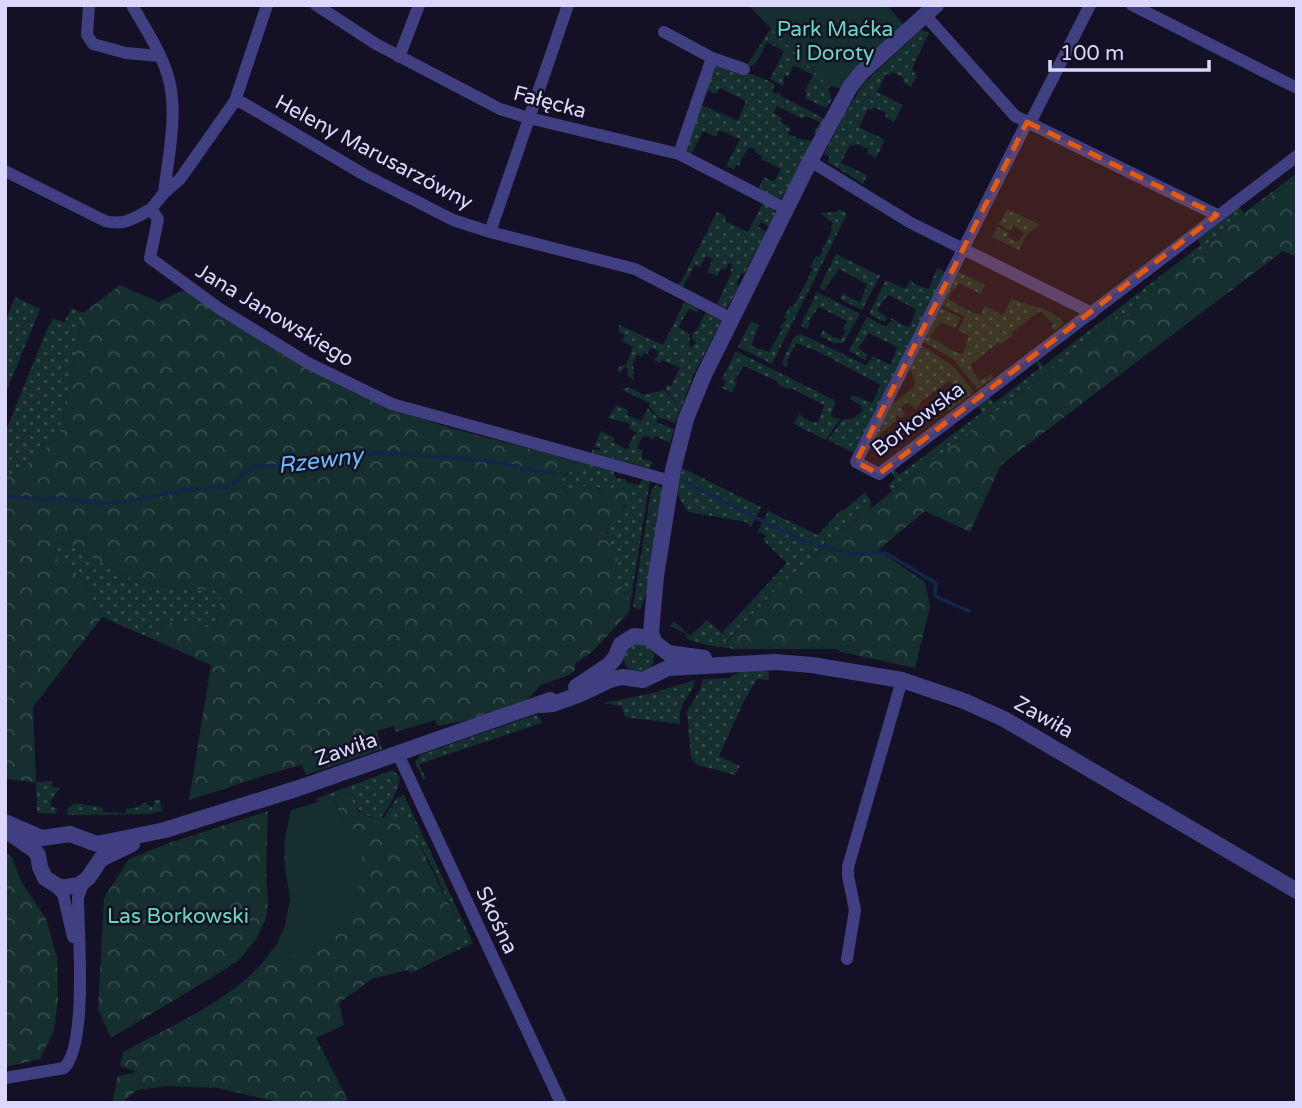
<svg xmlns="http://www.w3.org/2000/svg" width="1302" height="1108" viewBox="0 0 1302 1108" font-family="'Varela Round',sans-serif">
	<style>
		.grass { fill: url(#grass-dots) }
		.forest { fill: url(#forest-crowns) }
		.green { fill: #142f2e }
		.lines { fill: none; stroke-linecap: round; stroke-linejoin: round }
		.stream { stroke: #112749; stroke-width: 3.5 }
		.minor { stroke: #403f82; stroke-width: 12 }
		.tertiary { stroke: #403f82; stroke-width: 16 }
		.marked { fill: #e8590c; fill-opacity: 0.2; stroke: #e8590c; stroke-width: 5; stroke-dasharray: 14 9; stroke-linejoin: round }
		.labels { text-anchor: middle; stroke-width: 5; stroke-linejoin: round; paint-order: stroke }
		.park-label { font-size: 21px; fill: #67d9bb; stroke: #141126 }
		.street-label { font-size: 21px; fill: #dcd8fd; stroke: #141126 }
		.water-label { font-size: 23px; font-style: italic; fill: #6cb9f6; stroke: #141126 }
	</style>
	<defs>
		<pattern id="grass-dots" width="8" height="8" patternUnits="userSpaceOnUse" patternTransform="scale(1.75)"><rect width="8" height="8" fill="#142f2e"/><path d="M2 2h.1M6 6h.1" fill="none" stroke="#364c4d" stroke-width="1.8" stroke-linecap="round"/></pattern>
		<pattern id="forest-crowns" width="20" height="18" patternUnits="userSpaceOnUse" patternTransform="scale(1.75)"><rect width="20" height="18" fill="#142f2e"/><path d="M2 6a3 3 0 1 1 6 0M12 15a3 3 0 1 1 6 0" fill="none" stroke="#364c4d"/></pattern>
	</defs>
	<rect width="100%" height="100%" fill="#141126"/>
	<path class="grass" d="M774 24 831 84 828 90 832 100 826 108 805 98 807 92 805 91 813 75 794 65 788 77 784 75 783 86 770 79 784 51 767 42 756 63 751 66 747 65Z
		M921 30 929 33 912 69 917 77 911 87 903 82 904 78 892 72 890 75 886 74 877 92 903 105 894 122 885 117 886 113 874 107 872 110 868 109 859 127 885 140 876 158 867 153 868 149 856 143 854 146 850 145 841 163 867 175 863 184 828 162 830 157 824 154 844 115 864 83Z
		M715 64C736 69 757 75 775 84L772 92 778 94 782 88 779 95 825 119 817 135 814 133 820 122 805 116 803 119 777 106 774 113 782 118 780 122 791 128 788 134 800 139 813 141 783 197 778 199 758 190 764 177 774 182 781 169 761 159 762 156 754 152 755 149 749 147 741 159 740 165H736L734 170 726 166 740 139 719 130 716 137 703 131 691 155 686 151 702 105 737 122 707 105 738 121 746 101 720 88 716 94 707 90Z
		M1297 173V179L1240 216 1134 306 892 491 888 486 895 478 891 471 894 469 899 475 982 412 978 406 989 397 994 403 1040 368 1036 362 1038 360 1043 366 1201 245 1197 238 1239 207 1244 213Z
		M763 203 773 208 775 214 769 226 761 222 758 227 766 232 744 274 741 273 736 284 739 286 726 309 717 304 732 272 730 271 733 266 729 263 726 268 720 270 718 276 707 272 713 259 706 256 700 267 695 265 683 287 677 284 681 282 717 212 726 217 725 221 748 232Z
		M840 209 847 214 772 364 738 347 751 321 759 325 751 346 769 352 782 329 780 327 787 319 784 317 790 306 793 307 813 269 810 267 816 256 819 257 832 230 831 228 833 223 820 213 836 212Z
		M1007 209 1040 225 1027 234 1019 250 992 237 998 227 1009 233 1007 237 1017 242 1025 233 1013 225 1010 231 999 224Z
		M836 254 880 276 862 310 840 299 843 293 852 299 861 302 867 284 839 269 824 290 819 288Z
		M937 268 947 273 856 454 828 440 842 420 854 418 863 410 860 405 850 399 852 395 872 403 881 385 817 351 796 343 787 361 788 363 786 368 783 365V360L794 337 801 334 866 365 871 359 876 361 871 358 872 356 891 365 897 347 869 333 858 348 868 355 865 360 849 351 867 317 886 327 890 322 895 323 890 320 891 318 901 324 910 327 916 309 888 295 877 310 887 318 885 322 869 314 886 280 905 289 911 280 914 284 929 289Z
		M957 271 985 285 981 294 959 283 954 290H952L948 299 971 312 981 315 985 306 1003 315 1012 298C1031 308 1050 306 1064 323L1054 331 1052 328 1048 332 1054 324 1040 311 1011 333 1012 336 1001 344 999 342 970 365 979 381 991 375 993 378 978 389 952 358 922 341 939 307 961 318 955 328 940 322 930 337 953 351 962 354 967 345 965 344 969 336 958 330 965 317 940 304Z
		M817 292 860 314 843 343H834L820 336 823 330 832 337 841 339 846 331 843 329 847 321 819 307 808 322 810 324 807 329 802 327V322Z
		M15 297 40 309 5 395V323Z
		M686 299 700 306 697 313 689 309 678 327 690 334 689 345 691 347 696 343 692 339 693 331 696 332 707 310 722 320 694 374 675 423 658 417 649 406 650 403 622 390 629 387 644 395 664 390 680 407 665 389 667 385 671 386 680 368 662 360 660 363 655 360 659 352 651 348 647 354 644 353 642 357 637 354 633 363 634 380 628 376V369L624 367 621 373 617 371 620 366 626 365 633 347 622 341 625 335 618 331 619 325 663 345Z
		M72 308 83 313 59 437 12 476 5 473V433L48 327 53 319 64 322Z
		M920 345 952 365 974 392 949 411 946 407 956 401 962 394 949 381 919 403 920 405 916 409 907 402 901 408 905 415 901 418 897 415 896 421 879 435 884 442 877 448 874 446 869 450 889 407 914 387 915 380 909 367Z
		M736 351 834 400 835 404 831 414 832 417 840 419 826 440 794 424 799 414 809 421 818 423 824 405 791 388 789 390 777 384 778 382 775 380 744 366 734 381 737 383 732 393 718 386 723 387 726 381 722 379Z
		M617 405 628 410 627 415 641 421 648 408 658 418 656 422 674 429 670 443 655 436 653 440 649 436 642 437 637 448 643 451 641 458 653 462 649 468 592 453V449L600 450V448L594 447 601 431 615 438 613 442 626 449 631 448 628 446 634 435 638 434 629 428 630 424 608 418Z
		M558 456 613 471 616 478 625 479 626 482 640 485 643 476 650 480 629 612 626 595 615 573 618 554C615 550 609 545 607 540 603 528 618 512 627 506L613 488 608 493 598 487 571 493 564 491 562 478 579 465Z
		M682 468 761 507 751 527 746 522 688 512 677 494Z
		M657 484 663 489 649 587 640 610 633 606 651 491Z
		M865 492 871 501 870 509 781 584 726 642 735 649 707 645 687 639V634L670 626 674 621 690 636 707 620 722 633 787 563 763 540 766 536 761 532 757 533 768 511 818 535 841 510H844Z
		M61 541 143 585 222 591 215 629 165 622 157 641 102 617 83 577 53 557Z
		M624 658a15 15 0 1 1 30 0a15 15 0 1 1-30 0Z
		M744 669H766L769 673V680L757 679 744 701 719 756 740 766 735 775 698 765 691 759 687 711 700 690 703 679 729 678Z
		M695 680C691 700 678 699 680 724L625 717 622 706 604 703 653 693Z
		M537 714 542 723 419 764 426 779H423L415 762 420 755Z
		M393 770 400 778C397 793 390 806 381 817 361 818 356 808 347 792L320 802 315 799Z
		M52 781V787L60 788 51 800V806L57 809 56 814 37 813 36 782Z
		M404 795 473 943 452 953 458 945 459 925 432 866 411 829 384 817 397 798Z
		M154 800H160L162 811 147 814 67 815 68 808 75 803 103 808V812L126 813V809L138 807 145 802 151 807 154 806Z"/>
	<path class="forest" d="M1297 179V257L1283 251 1001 465 970 532 925 511 878 550 925 582 930 607 915 668 841 652 837 649H735L726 643 781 584 892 491 1134 306 1240 216Z
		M120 285 159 302 186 289C245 333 310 374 379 403 436 427 499 440 558 456L579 465 576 471 568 472 562 478 564 491 567 493 587 485H592L608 493 617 483 627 484 632 495C628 509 601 523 607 540 609 545 615 550 618 554L615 573 626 595 629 612 594 650 575 664V670L569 675 541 685 525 702 474 719 437 726 435 720 396 732 394 726 377 731 382 749 306 775 302 765C264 774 227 789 189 800L211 665 157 641 165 622 215 628 222 591 143 585 61 541 53 557 83 577 102 617 33 707 36 782 5 779V473L12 476 59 437 83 313Z
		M347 792 359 812 370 817 400 818 412 829 459 925 462 937 452 953 411 973 408 970 372 979 339 1003 344 1025 316 1038 348 1100 336 1103H283L217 1088 166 1086 137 1090 121 1103H112L118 1076 134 1073 135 1071 120 1066 123 1052C180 1021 289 977 290 900 290 889 286 878 285 868 283 847 287 830 291 810L343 824 334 797Z
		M268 811 266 870 268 903 266 918 256 939 240 959 221 972 111 1038 98 1009 104 898 129 859 166 844Z
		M5 851 12 858 22 883 46 919 57 957 58 999 54 1031 40 1059 5 1067Z"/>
	<path class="green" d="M748 5H887L905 26 843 89 828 86Z
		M334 797C337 806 339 815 343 823 348 835 361 848 363 861 364 879 350 919 339 933 329 945 280 962 264 961L277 944 285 925 290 900 284 842 291 810Z"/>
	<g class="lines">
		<path class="stream" d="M685 482 801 540 852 554 885 553 891 556 934 582 936 584 935 594 939 598 969 611
			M5 496 47 500 58 498 103 503 123 502 185 490 231 486 247 470 256 466H305L382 452 487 461 556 474"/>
		<path class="minor" d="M89 5 87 35 93 44 126 53 159 56
			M132 5C146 30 164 56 170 84 177 119 168 158 164 193
			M316 5 376 44 500 109 529 118 679 154 786 209
			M1132 5 1297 88
			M925 15 1015 116 1217 215
			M664 32 712 58 744 69
			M399 57 419 5
			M235 101 243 103 363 174 453 220 490 232 635 269 732 319
			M1027 122 856 462 879 474 1297 156
			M1030 123 1090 5
			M679 154 712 58
			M810 161 911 223 1092 313
			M5 171 105 221C124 226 135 218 151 209L158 219 150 258 220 309 308 363 392 404 671 481
			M151 209 164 193 180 179 235 101 267 5
			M490 232 568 5
			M398 754 561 1103
			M55 886 63 894 73 937
			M847 959 855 910 848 876V867L902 680
			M5 1078 64 1068C88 1045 78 932 78 897L84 882"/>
		<path class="tertiary" d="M654 641 651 633 656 576 673 470 686 419 704 375 810 161 850 87 861 73 936 5
			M576 687 609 665 615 658 621 644 634 636 649 638 668 653 704 658
			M541 705 553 704 578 695 610 680 622 677 643 680 668 668 775 662 812 665 902 680 964 701 1004 719 1297 891
			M5 822 42 838 70 834 97 844 165 830 299 788 550 700
			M5 830 34 850 38 855 40 867 45 878 61 888 79 885 88 878 101 859 132 844"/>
	</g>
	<path class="marked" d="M1027 122 1217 215 879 474 856 462Z"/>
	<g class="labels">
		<g class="park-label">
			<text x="835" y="36">Park Maćka<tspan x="835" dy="24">i Doroty</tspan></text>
			<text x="178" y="923">Las Borkowski</text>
		</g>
		<g class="street-label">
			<text transform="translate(550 102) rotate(15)" y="7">Fałęcka</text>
			<text transform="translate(374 152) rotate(28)" y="7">Heleny Marusarzówny</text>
			<text transform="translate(275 315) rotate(31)" y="7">Jana Janowskiego</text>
			<text transform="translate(918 419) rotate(-37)" y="7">Borkowska</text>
			<text transform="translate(1044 717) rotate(29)" y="7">Zawiła</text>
			<text transform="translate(346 749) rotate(-19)" y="7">Zawiła</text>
			<text transform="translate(497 920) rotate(65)" y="7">Skośna</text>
		</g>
		<g class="water-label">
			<text transform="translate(320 460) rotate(-7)" y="8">Rzewny</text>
		</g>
	</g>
	<rect width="1302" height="1108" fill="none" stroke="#dcd8fd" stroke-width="14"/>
	<path d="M1050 60v10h159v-10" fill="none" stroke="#dcd8fd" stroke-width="3.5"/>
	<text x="1060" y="60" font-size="21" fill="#dcd8fd" stroke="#141126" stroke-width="5" paint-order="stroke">100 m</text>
</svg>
